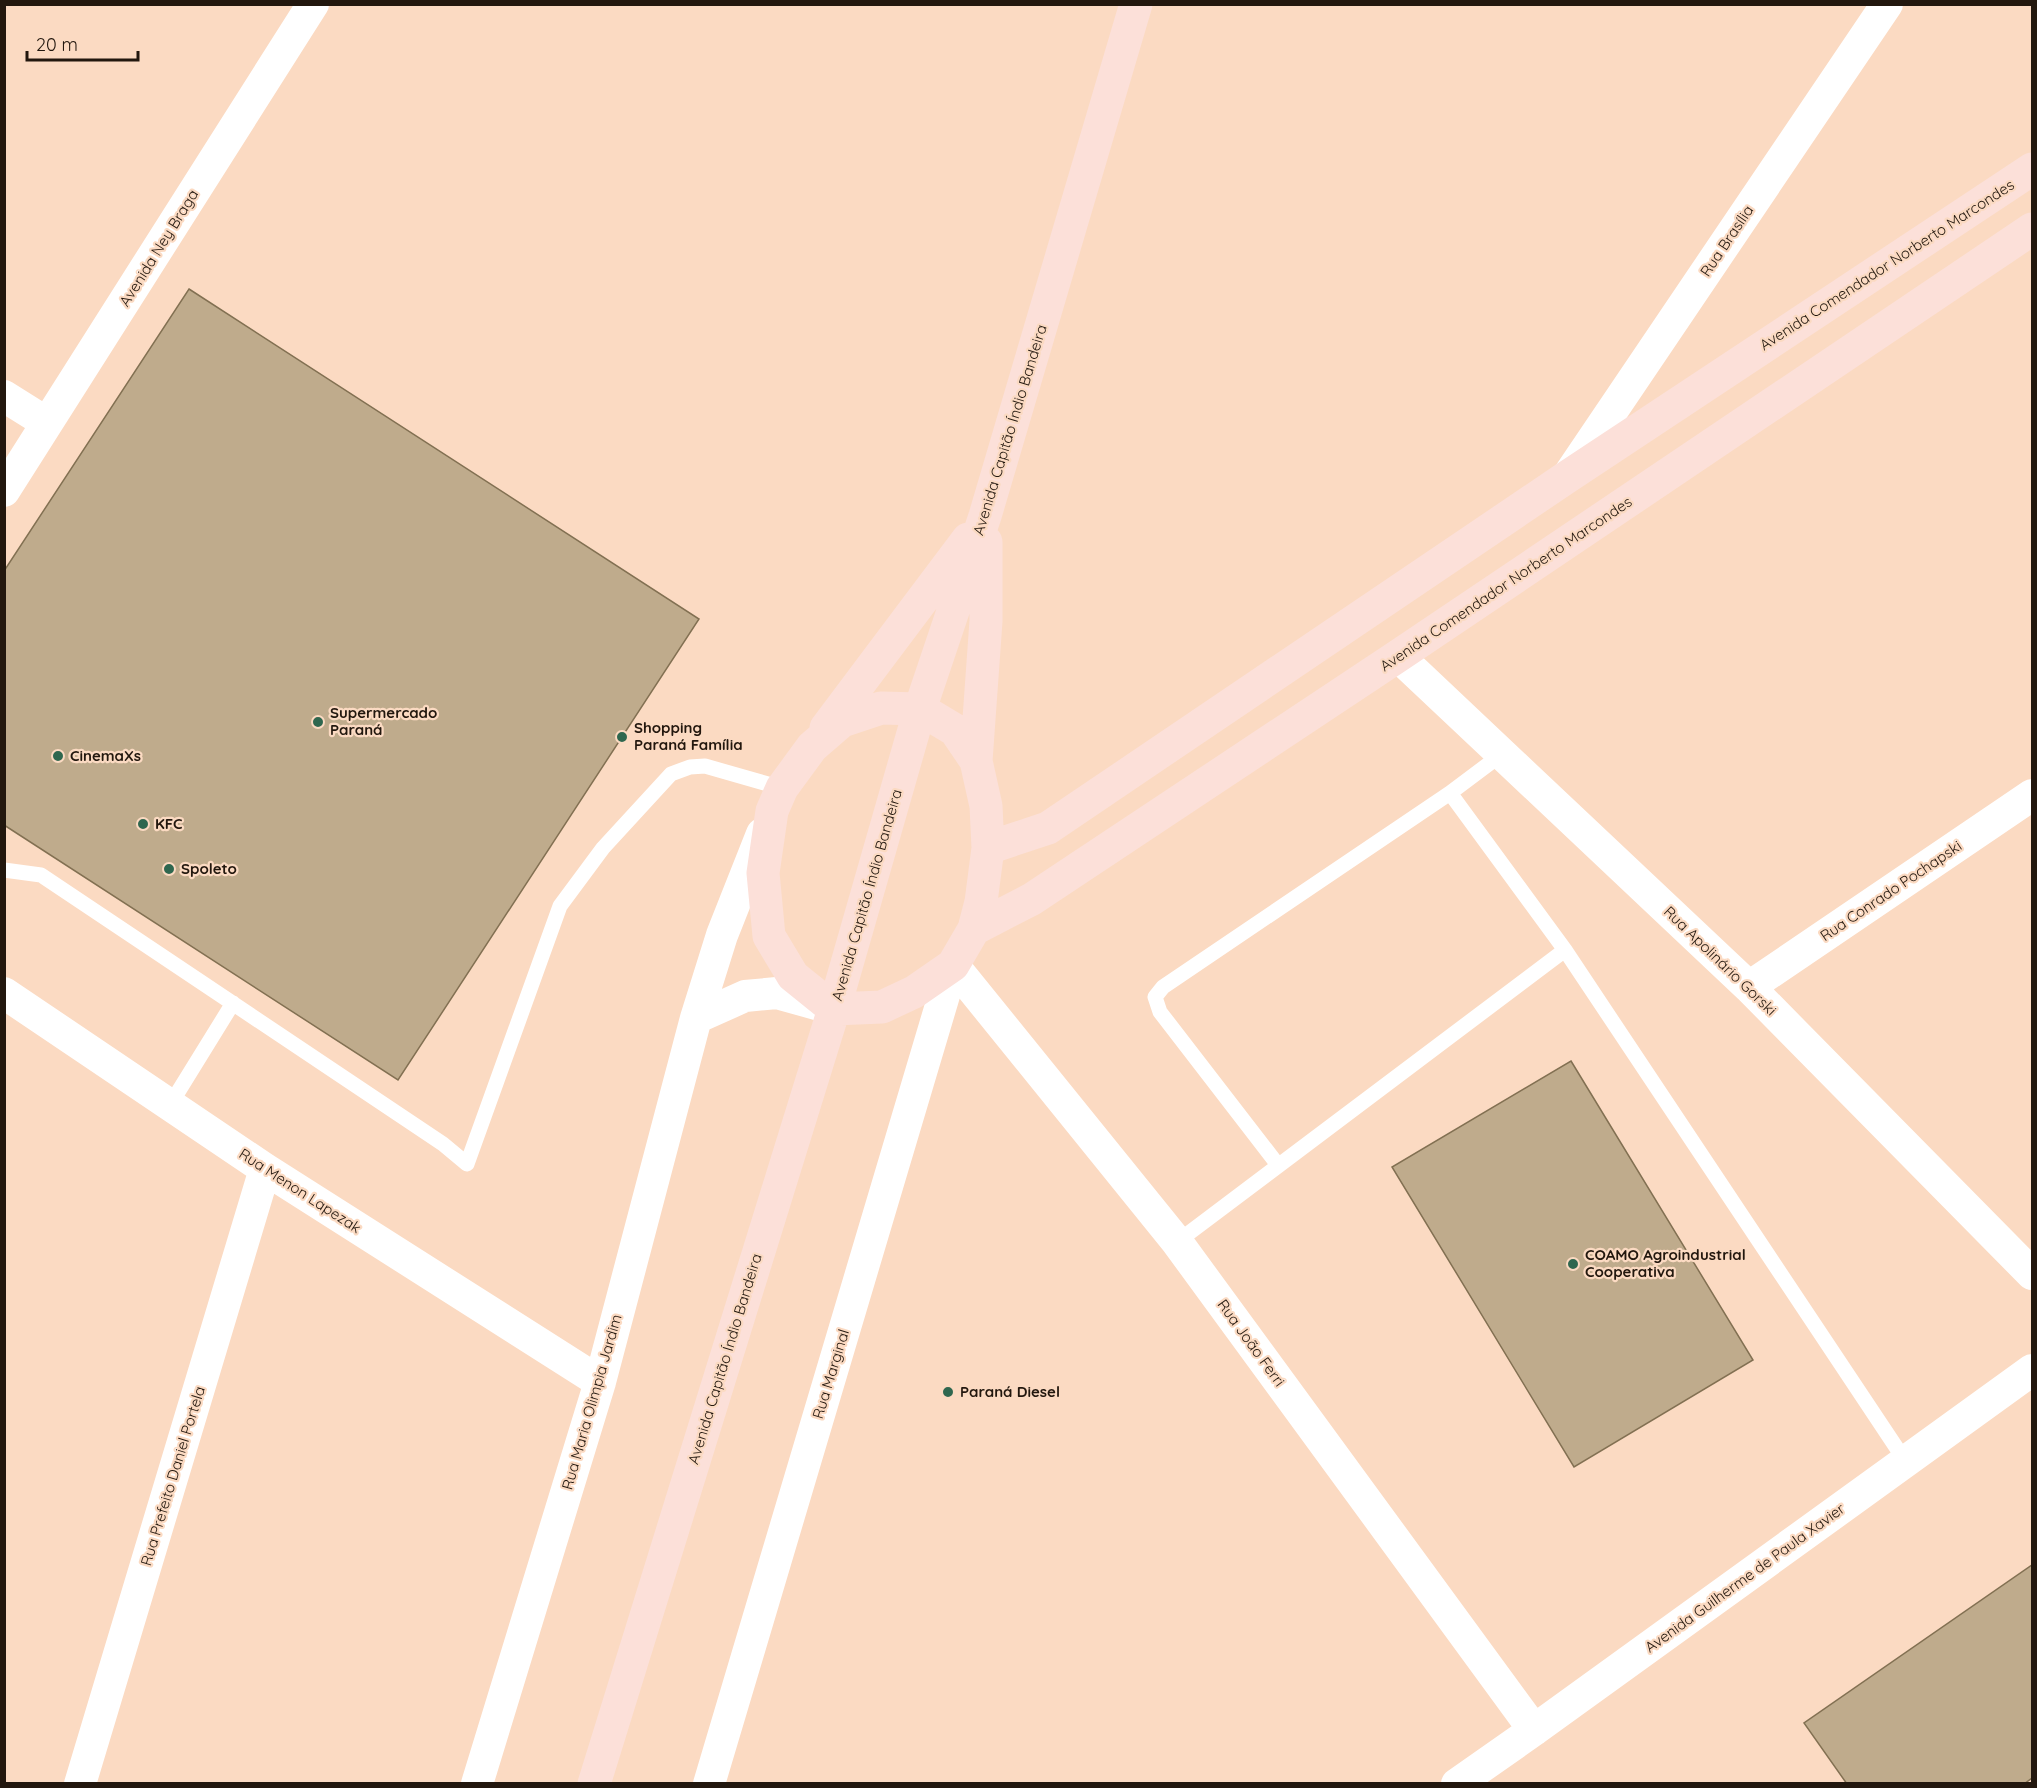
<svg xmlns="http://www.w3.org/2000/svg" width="2037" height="1788" viewBox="0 0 2037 1788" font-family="Quicksand,sans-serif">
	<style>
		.building { fill: #bfab8c; stroke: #827052; stroke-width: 1.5 }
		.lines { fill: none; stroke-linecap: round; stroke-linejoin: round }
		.lane { stroke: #fff; stroke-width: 15 }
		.street { stroke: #fff; stroke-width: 32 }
		.secondary { stroke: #fce0d9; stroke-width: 33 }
		.poi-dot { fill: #2f674f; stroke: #fbdac2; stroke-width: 2 }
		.labels { text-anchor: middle; stroke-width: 4.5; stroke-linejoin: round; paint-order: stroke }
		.street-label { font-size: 15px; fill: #22170e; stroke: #fbdac2 }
		.poi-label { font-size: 15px; font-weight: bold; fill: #22170e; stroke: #fbdac2; text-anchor: start }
	</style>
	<rect width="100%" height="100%" fill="#fbdac2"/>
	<path class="building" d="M189 289 699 619 398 1080 4 825V571Z
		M1571 1061 1753 1360 1574 1467 1392 1167Z
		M2032 1565V1778L2024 1784H1847L1804 1723Z"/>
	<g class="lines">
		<path class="lane" d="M1502 754 1450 793 1565 950
			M4 870 41 875 443 1144 467 1164 560 906 603 848 671 774 690 767 705 766 782 788
			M170 1105 233 1003
			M1278 1165 1160 1012 1155 997 1163 987 1450 793
			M1177 1242 1565 950 1906 1462"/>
		<path class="street" d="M4 396 47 423
			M1568 476 1887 4
			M4 491 313 4
			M1398 656 1749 987 2032 1274
			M953 965 1177 1242 1534 1730
			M1749 987 2032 795
			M4 993 265 1169 600 1382
			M696 1018 745 996 777 993 834 1009
			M80 1784 265 1169
			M477 1784 600 1382 696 1018 722 935 762 834
			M709 1784 953 965
			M1457 1784 1534 1730 2032 1370"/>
		<path class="secondary" d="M881 708 920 709 955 730 976 761 986 806 988 848 981 902 974 929 953 965 914 992 882 1007 834 1009 793 976 769 936 763 873 772 811 782 788 812 747 842 721Z
			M826 728 968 539
			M976 761 986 621V542
			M988 848 1048 828 1567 477 2032 169
			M974 929 1032 899 1398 656 2032 229
			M594 1784 834 1009 920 709 985 516 1136 4"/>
	</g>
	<g class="poi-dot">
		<circle cx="318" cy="722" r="6"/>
		<circle cx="622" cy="737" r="6"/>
		<circle cx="58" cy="756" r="6"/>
		<circle cx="143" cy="824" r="6"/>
		<circle cx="169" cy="869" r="6"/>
		<circle cx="1573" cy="1264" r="6"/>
		<circle cx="948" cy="1392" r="6"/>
	</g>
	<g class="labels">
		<g class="street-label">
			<text transform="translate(1727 241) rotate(-56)" y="5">Rua Brasília</text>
			<text transform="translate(159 248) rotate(-58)" y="5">Avenida Ney Braga</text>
			<text transform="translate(1887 265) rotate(-33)" y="5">Avenida Comendador Norberto Marcondes</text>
			<text transform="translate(1010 430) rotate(-73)" y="5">Avenida Capitão Índio Bandeira</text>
			<text transform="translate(1506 584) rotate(-34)" y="5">Avenida Comendador Norberto Marcondes</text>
			<text transform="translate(1891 891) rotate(-34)" y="5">Rua Conrado Pochapski</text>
			<text transform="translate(867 895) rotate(-74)" y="5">Avenida Capitão Índio Bandeira</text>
			<text transform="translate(1720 961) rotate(44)" y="5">Rua Apolinário Gorski</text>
			<text transform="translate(300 1191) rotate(33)" y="5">Rua Menon Lapezak</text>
			<text transform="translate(1251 1343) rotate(54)" y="5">Rua João Ferri</text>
			<text transform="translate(725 1359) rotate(-73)" y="5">Avenida Capitão Índio Bandeira</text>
			<text transform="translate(831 1374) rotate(-73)" y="5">Rua Marginal</text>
			<text transform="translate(592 1402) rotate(-74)" y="5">Rua Maria Olimpia Jardim</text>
			<text transform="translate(173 1476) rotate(-73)" y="5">Rua Prefeito Daniel Portela</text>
			<text transform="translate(1745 1578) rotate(-36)" y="5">Avenida Guilherme de Paula Xavier</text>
		</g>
		<g class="poi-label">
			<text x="330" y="718">Supermercado<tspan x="330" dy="17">Paraná</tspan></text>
			<text x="634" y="733">Shopping<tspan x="634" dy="17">Paraná Família</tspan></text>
			<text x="70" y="761">CinemaXs</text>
			<text x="155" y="829">KFC</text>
			<text x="181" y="874">Spoleto</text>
			<text x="1585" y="1260">COAMO Agroindustrial<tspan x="1585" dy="17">Cooperativa</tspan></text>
			<text x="960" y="1397">Paraná Diesel</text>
		</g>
	</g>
	<rect width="2037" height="1788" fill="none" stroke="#22170e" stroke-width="12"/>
	<path d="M27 51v9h111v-9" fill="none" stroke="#22170e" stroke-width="3"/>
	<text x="36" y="51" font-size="18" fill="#22170e" stroke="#fbdac2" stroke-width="4.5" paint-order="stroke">20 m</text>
</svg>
